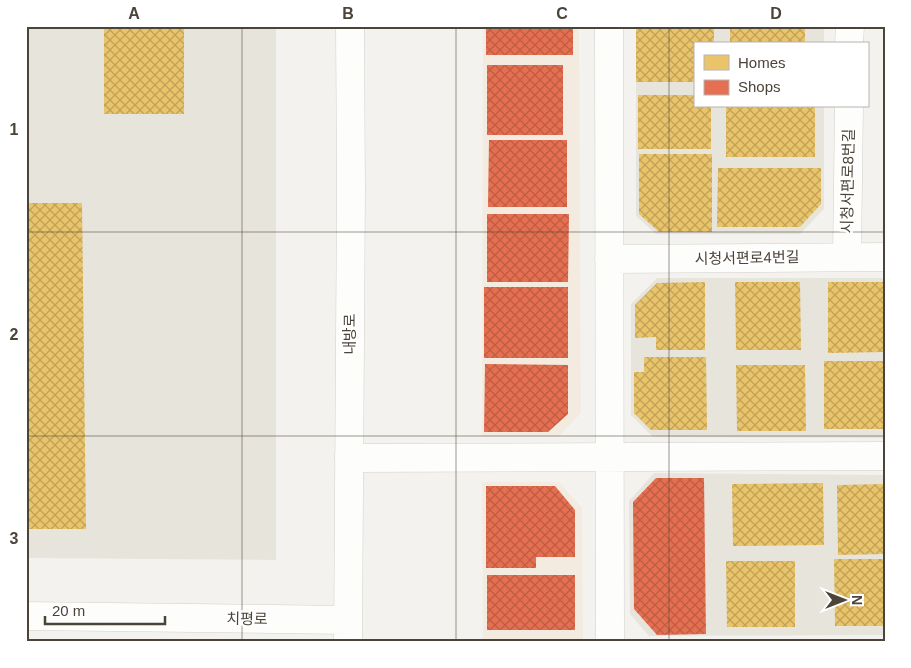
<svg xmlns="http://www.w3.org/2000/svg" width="911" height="668" viewBox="0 0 911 668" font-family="Arial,'Noto Sans KR',sans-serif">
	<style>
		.residential { fill: #e7e4dc }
		.commercial { fill: #f3ebdf }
		.homes { fill: url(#homes-cross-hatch) }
		.shops { fill: url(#shops-cross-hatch) }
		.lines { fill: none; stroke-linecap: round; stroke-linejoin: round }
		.minor-casing { stroke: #d2d0cb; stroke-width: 29 }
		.tertiary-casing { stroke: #d2d0cb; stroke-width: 29 }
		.minor { stroke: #fdfdfc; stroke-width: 28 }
		.tertiary { stroke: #fdfdfc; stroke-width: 28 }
		.grid { fill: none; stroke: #4b4439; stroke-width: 1; stroke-opacity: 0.55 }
		.labels { text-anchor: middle; stroke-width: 5; stroke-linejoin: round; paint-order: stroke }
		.street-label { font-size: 15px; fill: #4b4439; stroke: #fff }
		.neatline { fill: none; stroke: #4b4439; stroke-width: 2 }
		.grid-label { font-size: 16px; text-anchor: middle; font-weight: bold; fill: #4b4439 }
	</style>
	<defs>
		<pattern id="homes-cross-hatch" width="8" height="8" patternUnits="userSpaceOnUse" patternTransform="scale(1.25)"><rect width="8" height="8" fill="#e9c46a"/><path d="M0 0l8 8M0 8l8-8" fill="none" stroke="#bfa158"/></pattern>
		<pattern id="shops-cross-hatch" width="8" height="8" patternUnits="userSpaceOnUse" patternTransform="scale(1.25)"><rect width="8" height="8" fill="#e76f51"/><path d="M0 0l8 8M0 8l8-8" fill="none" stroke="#bd5d44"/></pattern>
	</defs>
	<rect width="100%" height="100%" fill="#f4f2ee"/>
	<path class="residential" d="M26 26H276V560L26 558Z
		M636 26H824V44H695V106H824V209L800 234H656L636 216Z
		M657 278H885V438L653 437 631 415V304Z
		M654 473 885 475V635L649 636 630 614 629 501Z"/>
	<path class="commercial" d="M483 26H579L581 413 559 436H482Z
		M482 482H559L582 508 583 642H483Z"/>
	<path class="homes" d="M104 26H184V114H104Z
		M636 26H714V44H695V82H636Z
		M730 26H805V44H730Z
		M638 95H695V106H711V149H638Z
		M726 106H815V157H726Z
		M639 154H712V232H659L639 214Z
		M718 168H821V204L800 227H717Z
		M26 203H82L86 529H26Z
		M705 282V350H656V337L635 338V305L657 283Z
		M735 282H800L801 350H736Z
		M828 282H885V352L828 353Z
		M644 357H706L707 430H651L634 413V372H644Z
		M824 361H885V429H824Z
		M736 365H805L806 431H737Z
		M823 483 824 545 733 546 732 484Z
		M885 484V554L838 555 837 485Z
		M834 559H885V626H835Z
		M726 561H795V627H727Z"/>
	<path class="shops" d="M486 26H573V55H486Z
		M487 65H563V135H487Z
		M489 140H567V207H488Z
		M487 214H569L568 282H487Z
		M484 287H568V358H484Z
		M485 364 568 365V414L548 432H484Z
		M656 478H704L706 634 657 635 634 609 633 502Z
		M486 486H555L575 510V557H536V568H486Z
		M487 575H575V630H487Z
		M487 639H575V642H487Z"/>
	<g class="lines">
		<defs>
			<path id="minor" d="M609 26 610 642
				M849 44 850 26
				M847 257 849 106
				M609 259 885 257
				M349 458 885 456"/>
			<path id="tertiary" d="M26 616 348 620
				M348 642 351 190 350 26"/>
		</defs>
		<use href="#minor" class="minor-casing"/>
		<use href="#tertiary" class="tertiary-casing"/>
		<use href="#minor" class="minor"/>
		<use href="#tertiary" class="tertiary"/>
	</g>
	<path class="grid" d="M242 26V642M456 26V642M669 26V642M26 232H885M26 436H885"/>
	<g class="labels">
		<g class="street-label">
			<text transform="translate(848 181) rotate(-89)" y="5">시청서편로8번길</text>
			<text transform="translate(747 258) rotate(-1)" y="5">시청서편로4번길</text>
			<text transform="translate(350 334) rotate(-90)" y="5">내방로</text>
			<text transform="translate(247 619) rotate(1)" y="5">치평로</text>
		</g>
	</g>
	<rect width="911" height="668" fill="none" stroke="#ffffff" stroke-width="55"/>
	<rect x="694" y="42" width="175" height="65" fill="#ffffff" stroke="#b7b4b0"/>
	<rect x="704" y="55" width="25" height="15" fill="#e9c46a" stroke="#b7b4b0"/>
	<text x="738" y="68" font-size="15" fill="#4b4439">Homes</text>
	<rect x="704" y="80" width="25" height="15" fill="#e76f51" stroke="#b7b4b0"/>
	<text x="738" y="92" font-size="15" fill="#4b4439">Shops</text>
	<g transform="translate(844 600) rotate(90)" stroke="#ffffff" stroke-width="4" paint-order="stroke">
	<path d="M0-4L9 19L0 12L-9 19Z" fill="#4b4439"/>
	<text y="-8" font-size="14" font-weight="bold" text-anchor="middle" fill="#4b4439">N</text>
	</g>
	<path d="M45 616v8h120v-8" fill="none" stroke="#4b4439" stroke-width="2.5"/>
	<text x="52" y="616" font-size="15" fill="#4b4439" stroke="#ffffff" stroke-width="4" paint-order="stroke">20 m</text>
	<rect x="28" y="28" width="856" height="612" class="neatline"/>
	<g class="grid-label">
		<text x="134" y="19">A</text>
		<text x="348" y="19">B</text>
		<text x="562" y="19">C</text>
		<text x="776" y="19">D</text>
		<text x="14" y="135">1</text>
		<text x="14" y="340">2</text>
		<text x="14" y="544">3</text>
	</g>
</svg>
